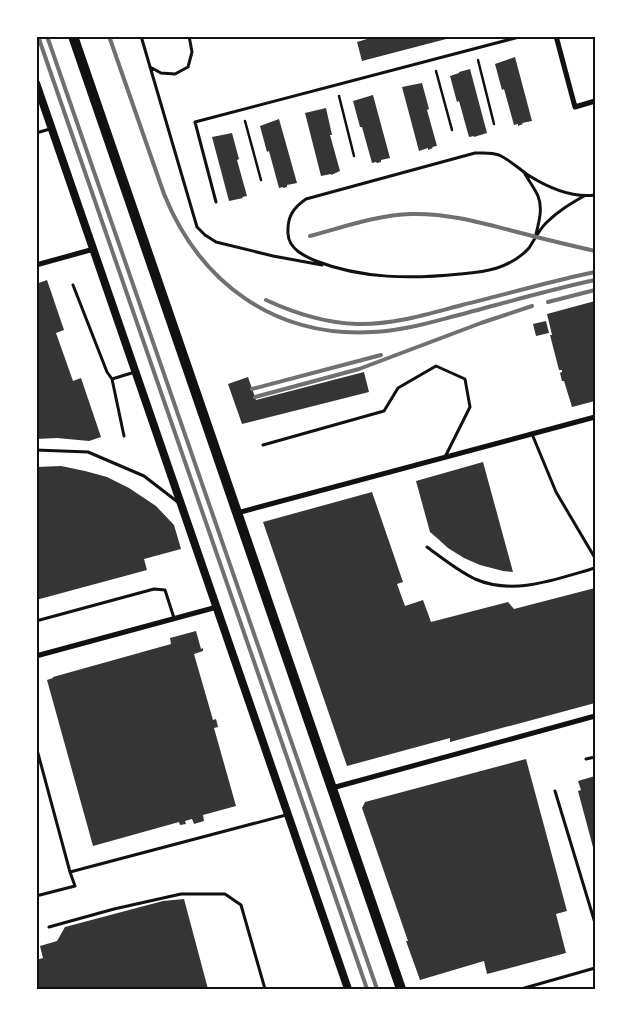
<svg xmlns="http://www.w3.org/2000/svg" width="631" height="1025" font-family="'Libre Baskerville',serif">
<style>
.building{fill:#353535}
.lines{fill:none;stroke-linecap:round;stroke-linejoin:round}
.path{stroke:#111;stroke-width:2.5}
.service{stroke:#111;stroke-width:3}
.minor{stroke:#111;stroke-width:5}
.tertiary{stroke:#111;stroke-width:8}
.primary{stroke:#111;stroke-width:10}
.rail{stroke:#707070;stroke-width:4}
.neatline{fill:none;stroke:#111;stroke-width:2}
</style>
<rect width="100%" height="100%" fill="#fff"/>
<path class="building" d="M377 36H450V38L362 61 357 42Z
M515 57 532 121 522 123 523 124 518 126V124L514 125 504 89 502 90 495 64Z
M470 69 487 133 474 137V136L469 137 459 101 457 102 450 76 459 73V72Z
M422 83 429 109 427 110 437 146 432 147 433 148 428 150V148L419 151 402 87Z
M373 95 390 158 381 160V162L377 163 376 162 372 163 362 127H360L353 101Z
M326 108 332 135H330L340 171 331 175V174L321 176 305 113Z
M279 119 297 183 287 185V187L283 188V187L279 188 269 151 267 152 260 126Z
M232 133 239 159 237 160 247 196 242 197 243 198 229 201 212 137Z
M47 280 64 330 56 333 73 381 81 378 101 437 89 441 57 438 36 439V284Z
M595 301V401L572 407 564 381H562L560 373 562 372V370H559L550 335H552L547 314Z
M546 321 549 333 536 336 533 324Z
M364 372 369 392 242 424 228 384 248 377 256 400Z
M483 462 513 572 503 571 480 565 464 558 448 548 437 538 430 532 416 481Z
M61 466 85 471 107 477 129 488 156 506 174 525 181 549 144 559 147 570 36 600V467Z
M372 492 403 582 397 584 405 606 423 600 431 622 508 602 514 609 595 588V703L450 742V738L347 766 263 522Z
M196 631 201 649 203 648V651L194 654 213 720 216 719 218 727 214 728 236 806 203 815 204 821 194 824 192 819 185 821 186 824 180 825 179 822 93 846 47 680 53 678V677L171 644 170 638Z
M526 759 567 911 556 914 566 953 487 974 484 961 420 980 406 941H408L362 808 365 802Z
M595 776V851H594L578 791 581 790 578 781Z
M184 899 208 989H39L36 980V960L43 958 40 946 57 941 65 927 163 901Z"/>
<g class="lines">
<path class="path" d="M478 60 494 124
M436 71 452 130
M339 96 354 156
M245 121 261 180"/>
<path class="service" d="M141 36 197 227 205 235 216 242 273 256 322 265
M150 67 161 73 175 74 188 67 192 52 189 36
M36 133 50 129
M525 174C529 181 535 189 538 196 543 208 539 222 536 234
M584 196C570 204 558 211 546 223 539 230 535 239 529 248 521 257 509 264 497 268 485 272 472 273 460 274 412 279 362 279 316 261 304 256 289 249 288 234 287 217 293 208 306 199L475 153C483 153 491 152 499 155 510 160 518 168 528 175 547 187 572 198 595 195
M216 202 195 122 523 36
M73 285 107 372 112 379 135 372
M112 379 124 436
M532 434 556 492 595 558
M263 445 384 411 398 388 436 366 465 379 470 407 445 457
M36 450 88 452 144 476 179 503
M427 547C442 558 458 571 475 579 514 596 556 579 595 568
M36 621 154 589 165 590 174 618
M36 746 70 872 286 815
M586 759 595 757
M555 791 595 923
M36 896 75 886 70 872
M49 927 114 909 181 894H225L241 905 265 989
M521 989 595 968"/>
<path class="minor" d="M556 36 575 107 595 101
M36 265 94 249
M237 513 595 417
M36 656 217 607
M332 788 595 716"/>
<path class="tertiary" d="M36 83 348 989"/>
<path class="primary" d="M73 36 401 989"/>
<path class="rail" d="M38 36 367 989
M47 36 377 989
M109 36 164 194C200 283 275 338 373 332 401 331 428 323 455 316 501 304 548 290 595 280
M310 236C344 227 377 215 411 214 448 213 482 223 517 232 543 239 569 245 595 251
M266 300C294 313 326 323 357 324 393 325 428 314 462 305 498 296 535 286 572 277L595 272
M548 302 595 290
M252 389 381 355
M255 397 359 369 481 323 532 306"/>
</g>
<rect width="631" height="1025" fill="none" stroke="#ffffff" stroke-width="75"/>
<rect x="38" y="38" width="556" height="950" class="neatline"/>
</svg>
